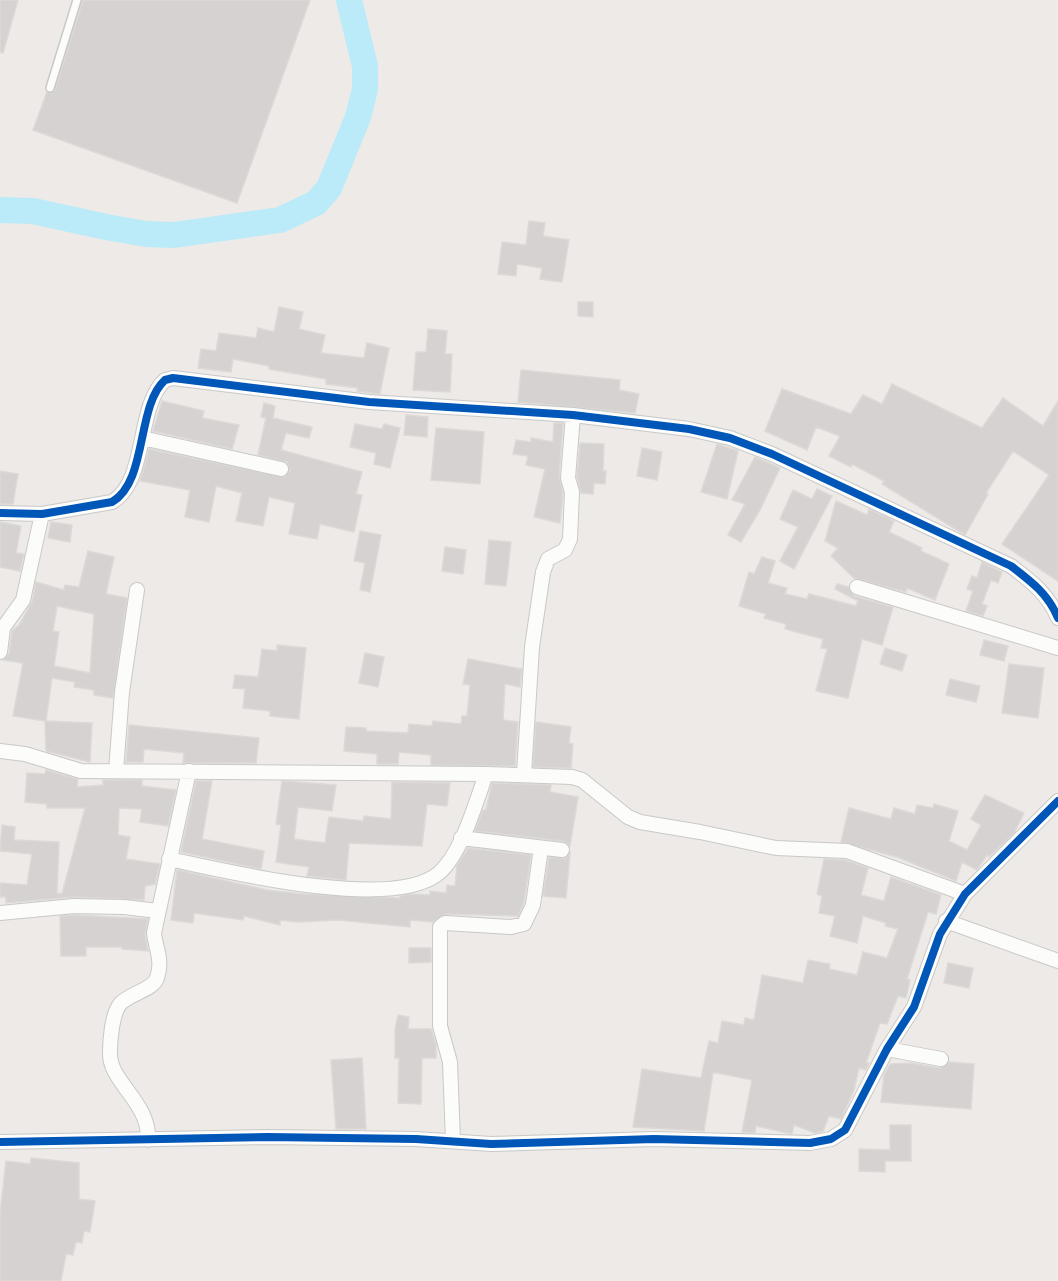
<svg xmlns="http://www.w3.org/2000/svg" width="1058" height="1281" font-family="'Fira Sans',sans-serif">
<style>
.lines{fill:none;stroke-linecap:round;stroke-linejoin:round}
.river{stroke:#bbebf8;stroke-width:26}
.building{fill:#d5d2d1;stroke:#dcd9d6;stroke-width:1.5;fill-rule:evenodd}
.service-casing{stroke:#c8c9c8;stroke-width:10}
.minor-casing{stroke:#c8c9c8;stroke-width:16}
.service{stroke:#fcfcfb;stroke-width:7}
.minor{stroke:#fcfcfb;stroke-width:14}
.cycleway-casing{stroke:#fff;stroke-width:11}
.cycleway{stroke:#0057b8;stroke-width:8}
</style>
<rect width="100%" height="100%" fill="#edeae7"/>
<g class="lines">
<path class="river" d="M0 210 33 211 106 227 146 234 174 235 280 220 316 203 329 188 358 117 365 89V66L349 0"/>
</g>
<path class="building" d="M0 0H18L3 53 0 52Z
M83 0H310L237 203 33 130 47 92 52 93 55 90Z
M529 221 545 223 543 236 569 240 562 282 540 279 542 268 517 264 516 276 498 274 502 242 526 245Z
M578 302H593V317L578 316Z
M279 307 303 312 299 329 325 335 321 353 364 358 367 343 389 348 380 394 357 391 358 388 326 384V379L269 369V366L233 359 231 372 198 368 201 349 216 351 219 333 256 338 258 328 274 332Z
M428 329 447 331 445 354H452L450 392 413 390 416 352H426Z
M521 370 620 380 619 390 639 394 635 413 518 402Z
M892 384 982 428 1003 398 1043 426 1058 401V581L1002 544 1049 475 1013 451 986 493 988 494 965 535 882 484 884 481 852 464 851 467 829 456 840 436 816 427 807 450 765 431 782 389 851 414 863 395 882 404Z
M162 401 204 411 202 418 239 425 232 449 153 431Z
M264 403 275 406 273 418 312 427 309 438 286 433 281 450 362 472 356 494 362 495 354 532 320 524 317 539 289 534 295 503 269 497 263 526 236 521 242 493 216 486 209 522 185 517 190 490 140 481 149 449 284 477 290 470 287 462 258 455 266 418 261 417Z
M406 415 428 417 427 437 404 435Z
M554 423H563L559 477 563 493 560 523 534 517 545 469 526 465 528 456 513 454 516 440 531 442V438L553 442Z
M355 424 382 429 384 424 400 428 390 468 374 464 376 453 350 447Z
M436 428 484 432 480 484 431 480Z
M580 443 604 444 603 471H606L605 484 594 483 593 494 581 493 577 477Z
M717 444 738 451 727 499 701 492Z
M642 448 662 452 657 480 637 476Z
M755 457 780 468 760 510 741 542 728 535 745 504 732 500Z
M0 471 18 474 13 504H0Z
M817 489 832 496 794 569 780 561 798 527 780 519 793 490 812 499Z
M836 501 867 515 869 509 894 521 889 532 922 548 921 551 949 564 935 600 907 588 906 592 854 578 831 556 838 548 825 541Z
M0 522 21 526 16 553 24 554 20 571 0 567Z
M51 522 72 525 70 542 48 538Z
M360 531 381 535 370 592 360 590 365 563 354 561Z
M489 540 511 542 506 586 485 584Z
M445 547 466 550 463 574 442 571Z
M88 551 114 557 106 594 127 598 113 698 94 695V690L74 687 75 682 52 678 46 721 92 723 90 762 46 751 45 721 13 716 23 663 3 660 9 654 12 631 19 625 32 602 36 582 64 590 65 585 79 587ZM57 606 94 614 90 673 54 666 59 632 53 631Z
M762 557 775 561 768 583 787 588 785 594 807 599 809 594 856 606 858 601 835 589 837 584 848 587 854 596 893 607 882 645 862 639 848 698 816 691 827 649 821 648 823 639 785 629 786 624 764 618 766 614 739 606 749 572 754 574Z
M982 562 1002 572 998 583 991 580 982 604 987 606 983 616 966 611 973 591 967 589 972 576 977 578Z
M984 640 1008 646 1004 661 980 655Z
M277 645 306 648 299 719 270 716V711L243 708 245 689 233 688 235 675 258 677 262 649 277 651Z
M885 648 907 655 902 671 880 664Z
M365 653 384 657 378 687 359 683Z
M468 659 522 669 520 687 505 684 503 720 518 722 515 766 431 765V755L399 752 398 764H377V754L344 751 346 727 366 728V731L408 733 409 724 432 726 433 721 461 724 462 716H467L470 685 463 684Z
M1009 664 1044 668 1038 718 1002 713Z
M950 679 980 686 976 702 946 695Z
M536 722 571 727 569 743 573 744 571 768 533 767Z
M129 725 259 738 256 763H183L184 753 144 749 143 762H126Z
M46 770 78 779 77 787 103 785V780H142V786L176 790 168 826 140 822 142 809 119 808 118 835 130 837 126 859 160 864 155 884 145 886 144 900 74 897 6 903V897H0V883L27 885 32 854 0 851 2 825 15 827 14 840 59 842 57 893 62 894 85 808H47V804L25 802 27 773 45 774Z
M196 781H212L202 839 264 851 261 869 181 852Z
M282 781 336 785 332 811 298 807 294 839 325 843 329 817 363 821 364 816 391 819 392 782 450 783 447 806 427 804 422 846 349 843 346 880 307 876 309 867 276 862 281 825 276 824Z
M492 783 551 785 550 792 578 797 570 846 563 841 475 831 483 810H486Z
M985 795 1024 813 1014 833 989 857 987 855 977 870 962 862 956 881 897 857 841 842 849 808 891 819 894 808 915 814 917 805 933 808 934 804 958 811 949 841 967 850 981 825 971 819Z
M468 848 531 855 524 902 518 916 446 914 433 922 410 920V927L338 920 298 922 280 920V925L244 916 243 920 194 913 193 923 171 920 177 870 267 890 303 894 400 898V896L409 894 430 895V891L446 893 447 885 455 886 457 866Z
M570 853 566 898 543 896 549 857 565 858Z
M824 859 845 860 868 868 861 895 884 901 891 877 941 895 936 914 928 912 907 979 910 980 906 998 898 996 887 1024 880 1023 866 1063H869L866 1070 859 1068 854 1090 841 1119 829 1116 823 1131 815 1133 794 1125 792 1134 756 1126 755 1133 742 1132 752 1080 718 1073H713L704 1131 633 1127 642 1069 701 1078 709 1041 718 1043 722 1021 744 1025 745 1018 754 1020 762 975 803 983 808 960 830 964 829 969 857 975 863 952 887 958 898 929 885 926 886 923 863 916 857 943 830 936 835 916 819 913 822 896 817 894Z
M74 915 148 919 145 934 148 951 122 949V947H86V956H61L60 916Z
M409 948H431V962L409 963Z
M948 963 973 968 969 988 944 983Z
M398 1015 409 1017 408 1029H431L436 1044V1058H422L421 1104 398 1103 399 1058H395V1029Z
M362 1058 366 1129H336L331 1060Z
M949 1062 974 1064 971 1109 881 1102 884 1075 890 1064 911 1063 940 1068Z
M890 1125H911V1161H885V1172L859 1171V1149L890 1150Z
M31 1158 79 1163V1199L95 1201 90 1232 84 1231 82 1243 76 1242 73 1255 66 1254 61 1281H0V1214L6 1161 30 1164Z"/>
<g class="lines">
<g class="service-casing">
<path id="service" d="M50 88 77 0"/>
</g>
<g class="minor-casing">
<path id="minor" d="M142 438 281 469
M0 513 42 514 112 502C148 481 136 406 165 380L173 378 369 402 573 415 689 429 730 438 772 454 1011 566C1032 582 1048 594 1058 618
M857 587 1058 648
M0 652 3 628 23 600 42 514
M0 751 25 754 81 771 486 774 572 777 582 780 628 817 640 822 700 832 776 848 847 851 965 894
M116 771 122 692 137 590
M524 774 532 647 543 572 548 559 565 550 570 539 572 492 568 478 573 415
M461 838 562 850
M169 859C225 871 393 912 439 873 462 853 476 802 486 774
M0 913 74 906 124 907 158 911
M946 921 1058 961
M887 1049 941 1059
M148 1140C150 1102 109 1082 110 1053 110 1040 112 1014 120 1004 130 993 153 990 157 978 163 960 156 950 154 933L189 771
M453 1141 450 1062 440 1026V927L445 923 511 927 524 924 533 905 541 848
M0 1142 267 1137 416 1139 491 1144 654 1139 810 1143 831 1139 845 1130 887 1049 914 1007 940 934 965 894 1058 801"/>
</g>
<use href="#service" class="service"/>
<use href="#minor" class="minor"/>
<g class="cycleway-casing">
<path id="cycleway" d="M0 513 42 514 112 502C148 481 136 406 165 380L173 378 369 402 573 415 689 429 730 438 772 454 1011 566C1032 582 1048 594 1058 618
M0 1142 267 1137 416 1139 491 1144 654 1139 810 1143 831 1139 845 1130 887 1049 914 1007 940 934 965 894 1058 801"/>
</g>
<use href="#cycleway" class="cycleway"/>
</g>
</svg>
